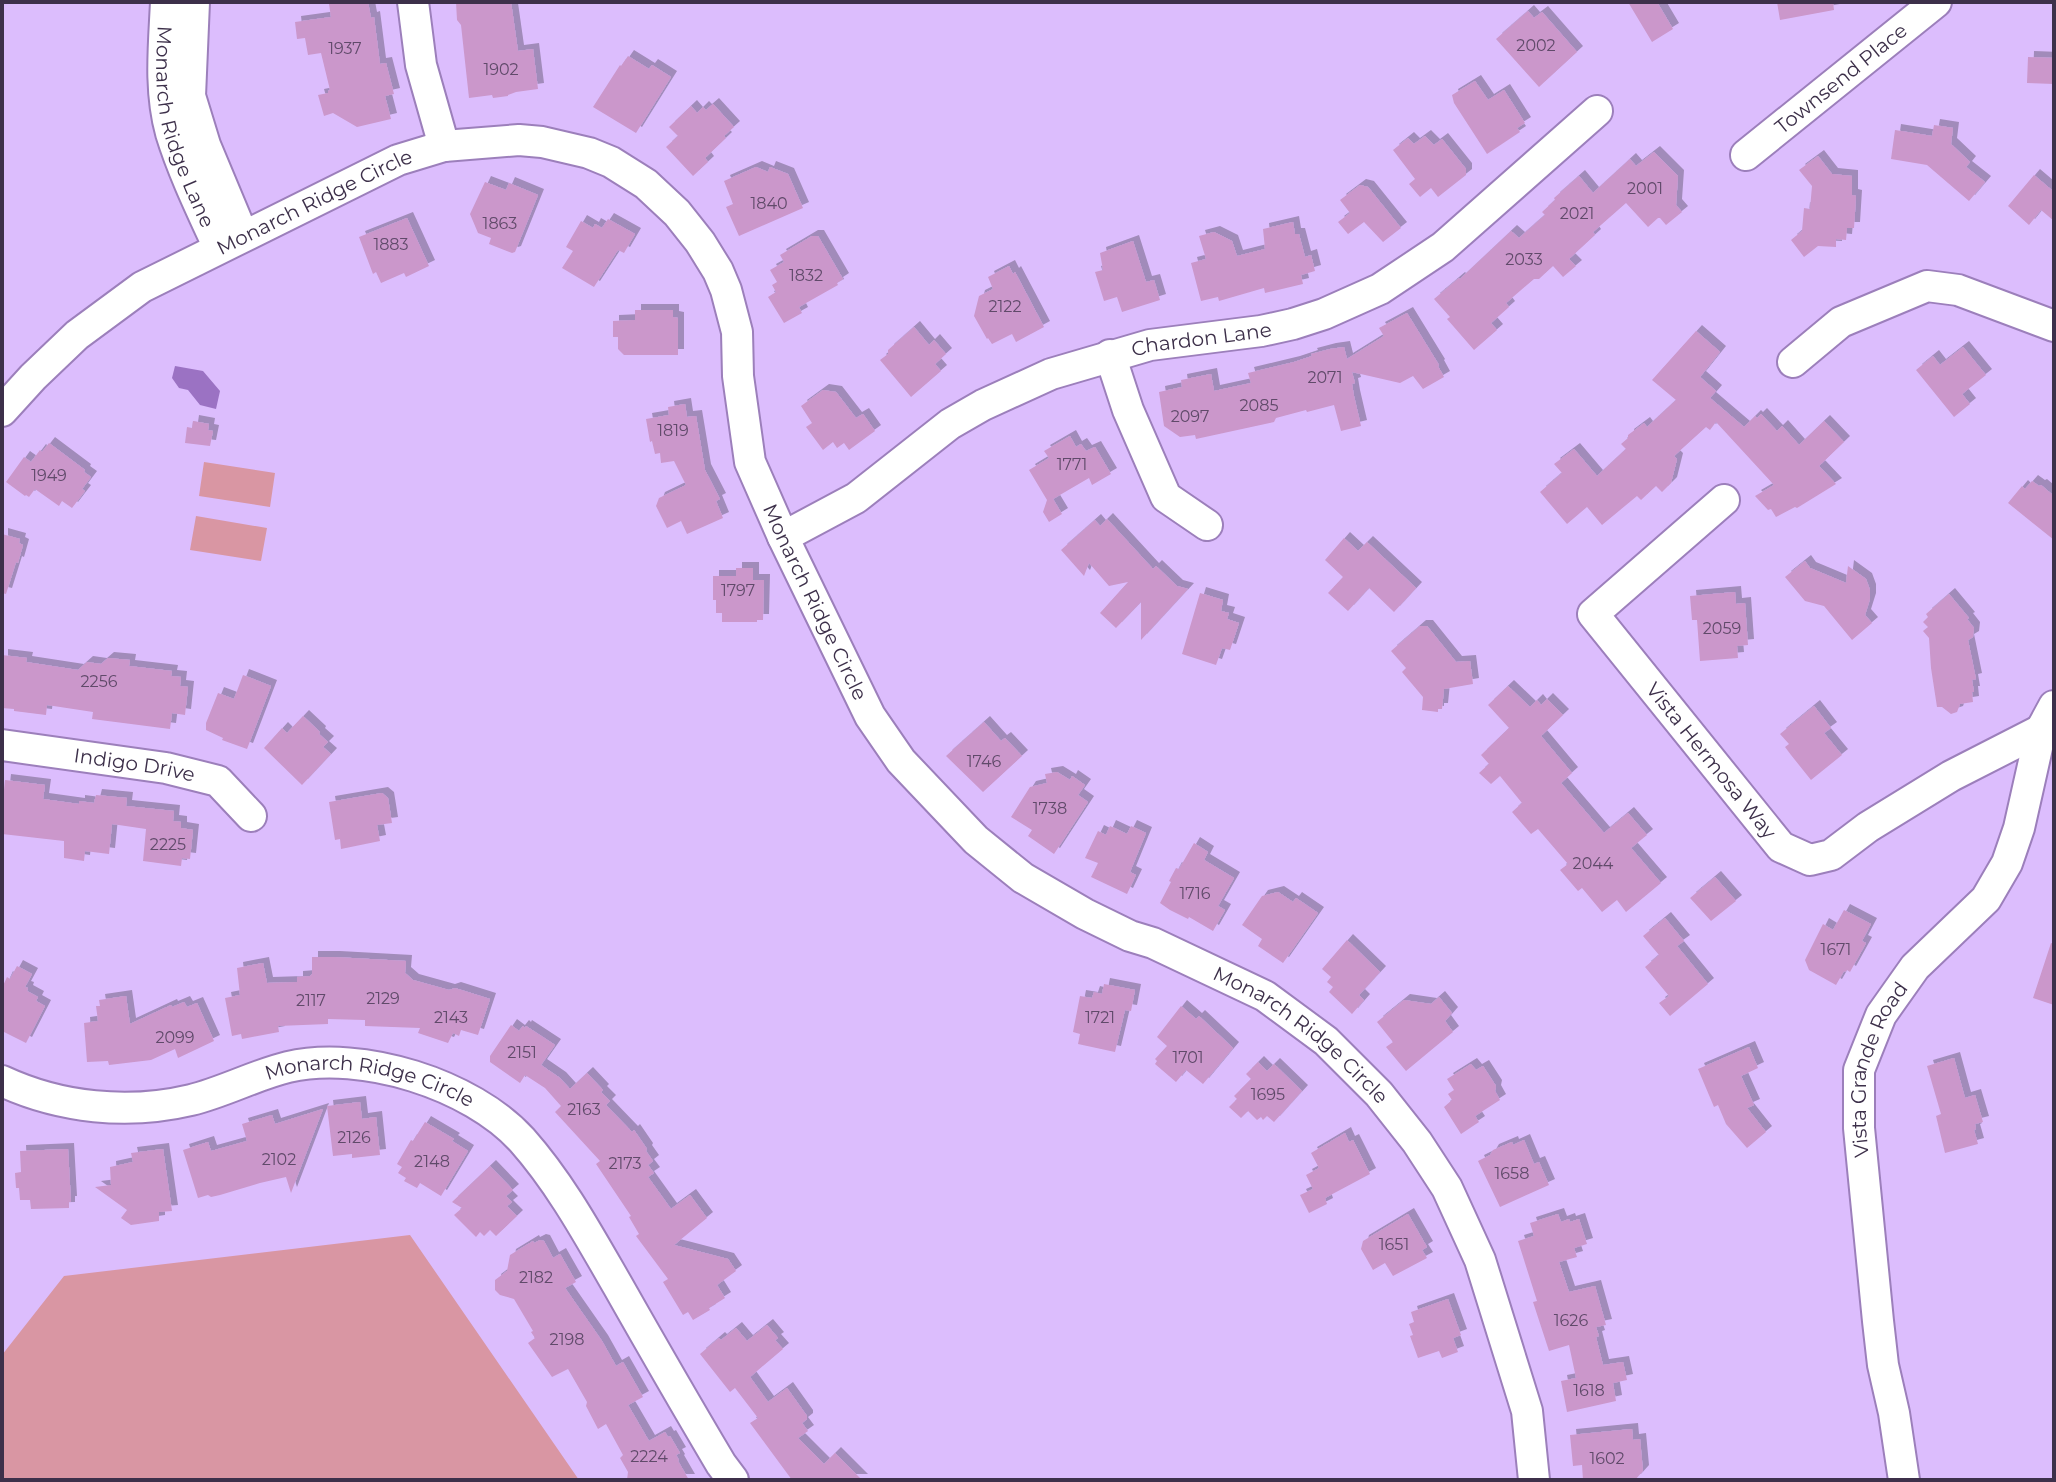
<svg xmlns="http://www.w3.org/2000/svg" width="2056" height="1482" font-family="Montserrat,sans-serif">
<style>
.green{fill:#d996a3}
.water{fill:#9b72c3}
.building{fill:#cb97cb;filter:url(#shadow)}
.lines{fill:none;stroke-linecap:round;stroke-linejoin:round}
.minor-casing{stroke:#9c7fbb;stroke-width:34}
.minor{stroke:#fff;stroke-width:30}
.labels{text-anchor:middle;stroke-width:6;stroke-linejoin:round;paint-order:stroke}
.number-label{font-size:16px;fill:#604a6a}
.street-label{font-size:20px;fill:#3d304a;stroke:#dcbdfd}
</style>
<defs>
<filter id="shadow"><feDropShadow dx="6" dy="-6" stdDeviation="0" flood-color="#0004"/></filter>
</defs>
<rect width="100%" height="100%" fill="#dcbdfd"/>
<path class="green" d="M204 462 275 473 270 507 199 496Z
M196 516 267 528 261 561 190 550Z
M410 1235 579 1480H2V1355L64 1276Z"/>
<path class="water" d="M175 366 203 371 220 391 216 409 200 405 188 390 179 388 172 378Z"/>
<path class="building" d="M347 2H368L371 18 374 17 380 64 386 63 394 94 385 96 391 119 357 127 333 113 324 116 318 95 328 93V91L330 90 321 53 308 55 305 38 297 39 295 22 331 17 329 4Z
M456 2H511L518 51 533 49 538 89 516 92 508 95V96L493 98 492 95 469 98 461 25 457 20Z
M1628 2H1657L1673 29 1652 42Z
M1777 2H1833L1834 10 1780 20Z
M1528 11 1534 18 1542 12 1577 52 1539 87 1496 39Z
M628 56 649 69 652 65 671 77 636 133 593 107 620 65 621 66Z
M2028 57 2054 58V84L2027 83Z
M1475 81 1488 100 1504 90 1525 123 1517 128 1520 132 1487 154 1454 103 1452 95Z
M713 104 734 127 724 136 726 138 705 158 708 162 693 176 666 147 678 136 669 127 691 106 697 113 703 107 706 110Z
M1934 125 1953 128 1951 144 1970 162 1966 167 1985 182 1969 201 1927 165 1891 159 1895 130 1932 136Z
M1425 136 1434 145 1442 139 1466 169V175L1438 197 1431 188 1420 197 1409 184 1415 179 1393 150 1408 138 1414 144Z
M1654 152 1678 176 1676 205 1682 212 1666 225 1660 218H1658L1648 227 1626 203 1593 232 1595 235 1569 259 1576 266 1563 277 1553 266 1539 279H1534L1506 303 1509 307 1491 323 1497 330 1474 350 1447 319 1450 317 1434 299 1459 278 1460 279 1511 231 1519 238 1545 215 1542 212 1555 200 1554 198 1579 176 1593 193 1630 159 1636 166Z
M1818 156 1832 174 1852 176V195L1856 196 1854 228H1847L1846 240 1836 239V247L1818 246 1804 257 1791 240 1802 231 1804 208 1810 209 1812 186 1799 170Z
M756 167 768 172 770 167 788 174 803 208 739 236 726 207 733 204 724 181Z
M2034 175 2054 192V221L2041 210 2029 225 2008 206Z
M485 182 506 190 509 183 538 195 515 252 512 253 489 244 491 238 478 233 470 214Z
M1360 185 1368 187 1401 228 1383 242 1364 222 1348 234 1338 222 1350 213 1340 200Z
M407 218 429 266 406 277 404 273 381 283 376 272 373 274 359 237Z
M608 219 635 234 624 253 618 250 594 287 562 268 573 251 566 247 581 221 593 228 595 224 602 228Z
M1293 222 1295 234H1299L1305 257 1311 255 1315 271 1301 275 1303 284 1265 293 1264 288 1219 301 1218 297 1201 301 1191 263 1206 259 1199 236 1214 232 1232 241 1237 256 1265 249 1263 229Z
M812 236H818L843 279 837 283 838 285 799 307 802 313 784 323 768 297 776 292 772 285 777 282 770 270 784 262 780 255Z
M1133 241 1146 282 1154 280 1160 300 1122 312 1117 297 1104 301 1095 272 1103 270 1100 253Z
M1009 266 1013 274 1015 272 1044 327 1016 342 1012 334 992 344 988 338 987 339 974 316 979 296 993 289 988 277Z
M635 310H673V317L678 318V355H624L618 349V337H613V321L635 320Z
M1407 313 1439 365 1438 366 1444 377 1423 389 1413 376 1400 383 1352 372 1355 383 1352 384 1354 396 1361 426 1341 431 1334 405 1307 412 1306 410 1276 418 1274 422 1196 439 1195 435 1180 437 1164 426 1159 392 1182 387 1181 380 1211 374 1214 391 1251 383 1248 373 1294 362 1312 356 1311 354 1330 349 1344 347 1347 359 1384 336 1379 328Z
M914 327 929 345 934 340 946 354 935 364 941 371 911 397 880 360 888 354V350Z
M1696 331 1720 352 1700 377 1716 391 1710 398 1744 427 1755 416 1757 418 1761 414 1777 431 1782 426 1799 445 1824 421 1844 442 1819 466 1836 484 1797 508 1795 507 1776 517 1771 509 1768 510 1755 496 1774 485 1716 422 1710 430 1706 427 1674 456 1677 459 1671 483 1662 492 1656 486 1641 500 1637 496 1602 525 1587 507 1567 524 1540 492 1562 473 1554 464 1574 449 1597 476 1626 449 1621 444 1628 438V435L1644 423 1647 427 1676 400 1652 380Z
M1963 347 1986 375 1962 394 1970 404 1954 417 1916 370 1933 356 1940 365Z
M823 390 836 392 856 418 863 414 875 431 849 450 844 443 837 448 833 442 823 450 806 427 812 423 801 406Z
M685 404 687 417 696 416 705 470 720 499 716 501 723 518 687 534 681 521 667 528 656 506 659 498 686 485 674 461 661 463 660 453 655 454 652 441 650 442 646 419 669 415 668 407Z
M193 421 209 424 208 430 213 431 210 446 185 443 187 427 192 428Z
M1070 436 1076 447 1081 444 1086 451 1095 447 1111 474 1092 485 1089 478 1053 499 1062 514 1049 522 1043 512 1047 500 1029 470 1049 458 1044 451Z
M49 443 85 470 84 472 91 477 82 489 85 491 72 508 62 501 59 506 35 489 29 497 26 495 25 496 6 482 24 457 31 462 40 450 42 452Z
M2032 481 2039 486 2041 485 2054 496V540L2008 503 2022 486 2025 489Z
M1107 519 1153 569 1156 566 1177 586 1188 589 1141 640V602L1116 628 1100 613 1128 582 1109 586 1089 563 1084 576 1061 550 1095 520 1100 526Z
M2 534 20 539 19 543 23 545 18 563 16 562 6 594 2 593Z
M1344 538 1358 551 1367 542 1416 588 1394 612 1369 588 1348 611 1328 593 1343 577 1325 560Z
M1805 561 1810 568 1846 583 1848 566 1866 579 1870 590V599L1865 615 1872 623 1852 640 1824 606 1805 601 1785 577Z
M736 568H753V580H764L763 620H757V622H722V613H716V600H713V576H736Z
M1735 592 1736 604 1745 603 1748 645 1737 646 1738 658 1700 661 1697 620H1692L1690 596Z
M1200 593 1223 600 1221 611 1229 613 1227 619 1239 623 1230 650 1222 648 1216 665 1182 654Z
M1949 594 1969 618 1967 619 1974 628 1973 637 1968 640 1976 679 1972 680 1974 692H1972L1973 702 1960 704 1957 712 1951 714 1942 707H1937L1931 668 1929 638 1923 631 1928 627 1923 622 1928 617 1926 614Z
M1420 626H1427L1456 662 1470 661 1473 684 1444 689 1442 709H1438V712L1422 710 1423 697 1402 672 1406 668 1391 651Z
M2 655 27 658 26 662 78 670 87 662 101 664 108 658 130 660 129 666 172 671 171 676 181 677 180 686 188 687 185 715 172 713 170 729 92 719 93 712 47 705 46 715 14 711V709L2 708Z
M243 675 271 686 247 749 222 740 223 738 206 730V723L218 693 234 699Z
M1508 686 1530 707 1537 700 1541 705 1547 699 1563 715 1541 736 1572 773 1561 783 1604 833 1628 813 1647 835 1631 848 1661 883 1626 912 1617 900 1602 912 1582 888 1578 891 1560 870 1568 864 1538 829 1531 834 1512 812 1522 803 1500 776 1491 784 1479 773 1489 764 1481 755 1509 728 1488 705Z
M1814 706 1831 728 1824 733 1842 755 1811 780 1791 755 1785 747 1789 744 1780 734Z
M303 716 320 732 319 734 328 742 323 747 331 754 302 785 264 748 282 728 287 733Z
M984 722 1001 741 1005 738 1022 756 983 792 946 756Z
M1057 772 1070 780 1072 776 1085 785 1078 795 1088 802 1054 854 1028 836 1032 830 1011 817 1030 787 1047 783 1045 774Z
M5 780 45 785 43 799 79 804V801L94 803 96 795 127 798 126 806 174 811 173 821 181 822V828L193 830 190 859 182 858 181 866 143 861 146 829 112 824 109 854 85 851 84 861 64 858V841L2 834V809Z
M382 793 388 798 392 823 377 825 380 841 341 849 340 839 335 840 329 802Z
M1110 826 1127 834 1131 826 1146 833 1130 872 1136 875 1127 894 1091 877 1098 863 1085 858 1098 831 1106 835Z
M1194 843 1208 852 1204 860 1234 878 1218 906 1225 910 1213 931 1189 917 1188 919 1170 910 1160 903 1171 882 1169 881 1176 868 1179 869Z
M1715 877 1736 901 1711 921 1690 898Z
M1278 892 1293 902 1296 898 1318 913 1283 963 1258 946 1262 939 1242 925 1262 896Z
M1844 910 1871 924 1862 941 1866 943 1850 972 1847 970 1845 972 1844 971 1836 985 1809 970 1805 960 1823 924 1833 930Z
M1665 918 1684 941 1677 946 1708 984 1670 1016 1659 1003 1669 996 1645 967 1659 955 1643 936Z
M1347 940 1380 972 1359 995 1364 1000 1352 1014 1329 992 1333 987 1327 982 1331 977 1322 969Z
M2051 943 2054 944V1005L2033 998Z
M312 957H334L406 961 405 973 413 980 449 990 455 988 490 999 478 1035 461 1030 459 1036 453 1033 448 1043 418 1033 420 1028 365 1026V1020L328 1019V1024L278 1026 279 1032 242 1039 241 1034 232 1036 225 998 240 995 237 968 263 963 267 983 297 982V977L310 976 312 974Z
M17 966 32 974 25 987 28 988 27 991 38 997 36 1001 45 1006 26 1043 2 1031V988L7 977 10 979Z
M1104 984 1135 990 1131 1011 1125 1010 1115 1052 1078 1044 1080 1034 1073 1032 1080 996 1092 998 1094 992 1102 994Z
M126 996 130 1024 171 1005 172 1007 184 1002 187 1007 197 1003 214 1041 178 1058 175 1049 151 1060 109 1065 108 1061 87 1062 84 1023 98 1021 96 1006H100L99 1000Z
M1439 997 1452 1013 1445 1021 1453 1032 1406 1071 1386 1047 1393 1042 1377 1022 1404 1000 1431 1004Z
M1181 1006 1196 1019 1199 1016 1233 1048 1203 1084 1186 1070 1176 1082 1155 1064 1157 1061 1155 1059 1167 1046 1157 1037Z
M511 1025 519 1031 523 1026 525 1028 526 1026 555 1045 541 1065 560 1078 570 1089 587 1073 603 1090 601 1092 610 1101 606 1105 632 1132 634 1130 647 1149 646 1151 653 1161 648 1165 654 1173 648 1177 671 1209 690 1195 707 1218 674 1245 728 1259 736 1271 717 1285 725 1298 709 1308 710 1310 693 1320 688 1312 683 1315 663 1282 668 1279 636 1236 639 1234 629 1217 631 1216 596 1164 600 1161 555 1112 561 1106 545 1088 525 1075 520 1083 490 1062V1056Z
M1749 1047 1758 1068 1741 1076 1754 1105 1747 1108 1766 1132 1747 1148 1726 1124 1718 1105 1714 1107 1698 1069Z
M1954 1058 1965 1098 1975 1095 1983 1122 1975 1124 1976 1129 1974 1130 1978 1144 1945 1153 1936 1116 1941 1114 1927 1066Z
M1258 1062 1267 1071 1274 1064 1302 1091 1274 1122 1267 1116 1263 1120 1261 1117 1257 1120 1248 1111 1241 1118 1229 1107 1237 1099 1234 1096 1251 1079 1246 1074Z
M1471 1064 1476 1070 1483 1066 1496 1086 1495 1091 1500 1100 1475 1116 1479 1122 1461 1134 1444 1107 1452 1100 1448 1094 1454 1090 1447 1079Z
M360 1102 362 1119 376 1117 380 1155 352 1158V1154L333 1156 327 1106Z
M323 1109 291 1193 286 1177 260 1183 220 1195 211 1197 208 1195 198 1198 183 1150 208 1142 211 1151 247 1141 242 1124 272 1115 275 1124Z
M425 1122 454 1139 452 1141 468 1151 441 1196 420 1183 417 1188 404 1181 406 1178 398 1173 402 1167 397 1164 411 1140 413 1141Z
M1345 1133 1349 1142 1353 1140 1370 1174 1325 1198 1327 1204 1309 1213 1300 1195 1313 1189 1306 1175 1319 1168 1311 1153Z
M1524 1140 1534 1164 1539 1162 1549 1185 1500 1207 1478 1161 1490 1155 1493 1150 1512 1142 1513 1145Z
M68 1149 71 1202H69V1208L31 1209 30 1200H20L19 1188H16L15 1173 21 1172 20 1151Z
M163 1149 172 1211 159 1212V1221L131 1225 121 1218 127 1210 95 1187 111 1185 110 1167 133 1162 131 1153Z
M490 1166 513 1190 506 1196 512 1202 507 1206 517 1216 496 1236 490 1230 484 1236 480 1232 476 1237 454 1215 462 1208 452 1202Z
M1408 1214 1427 1247 1422 1250 1427 1258 1393 1276 1385 1263 1373 1270 1361 1249 1363 1241Z
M1558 1214 1561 1222 1569 1219 1570 1222 1579 1219 1587 1244 1574 1248 1577 1257 1559 1262 1569 1292 1595 1286 1606 1325 1596 1327 1599 1336 1596 1337 1603 1365 1623 1362 1627 1380 1613 1383 1616 1401 1567 1412 1561 1381 1576 1378 1569 1345 1549 1351 1533 1302 1537 1301 1518 1241 1534 1236 1530 1223Z
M540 1240 544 1241 553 1258 560 1254 576 1282 565 1288 602 1341 616 1366 623 1362 643 1397 628 1405 649 1441 665 1432 668 1437 670 1436 680 1453 676 1455 679 1460 678 1461 689 1480H627L628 1472 620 1458 623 1455 606 1424 598 1429 586 1406 587 1402 568 1369 552 1377 528 1343 535 1338 531 1332 533 1331 514 1299 500 1295 495 1290V1280L507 1271 510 1255 533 1241 534 1243Z
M1448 1299 1461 1335 1453 1338 1458 1352 1442 1358 1439 1351 1418 1358 1410 1336 1413 1335 1409 1324 1414 1322 1411 1312Z
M767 1325 778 1338 775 1340 783 1349 750 1377 768 1402 787 1388 807 1416V1419L802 1423 808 1431 798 1438 824 1464 835 1453 862 1480H792L750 1423 758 1418 735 1388 730 1392 700 1354 719 1338 721 1340 736 1328 747 1341Z
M1632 1429 1633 1440 1640 1439 1643 1471 1635 1480H1583L1582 1465 1573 1466 1570 1435Z"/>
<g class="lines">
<g class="minor-casing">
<g id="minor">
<path id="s1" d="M166 2C164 45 159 90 171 133 183 172 202 211 219 248"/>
<path d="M194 2 190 96 205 145 243 236"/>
<path d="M413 2 421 65 444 146"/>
<path id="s2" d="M1746 155 1936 2"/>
<path d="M1110 355 1128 410 1166 497 1207 525"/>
<path d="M1793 362 1841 322 1927 286 1958 290 2054 326"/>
<path id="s3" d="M2 411 33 377 77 335 142 287 398 160 444 146 519 140 542 142 589 153 611 162 646 184 677 213 700 242 718 271 726 290 737 332 738 376 750 462 783 537 870 716 901 761 976 840 1023 878 1085 914 1130 936 1153 943 1265 996 1326 1041 1379 1094 1417 1142 1447 1188 1480 1260 1527 1411 1534 1480"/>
<path id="s4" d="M1724 500 1593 614 1781 847 1810 860 1831 855 1868 827 1951 776 2041 730"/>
<path id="s5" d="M783 537 856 498 950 424 983 405 1051 374 1150 345 1261 331 1293 324 1324 314 1380 289 1443 247 1597 111"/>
<path id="s6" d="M2 745 166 768 218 781 251 816"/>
<path id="s7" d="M2 1081C60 1108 128 1115 191 1100 224 1092 255 1075 288 1067 362 1050 471 1084 522 1140 561 1184 589 1236 618 1286 652 1346 686 1405 721 1464L733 1480"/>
<path id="s8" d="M1904 1480 1894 1413 1883 1365 1878 1321 1859 1128V1070L1881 1015 1915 967 1986 899 2007 863 2019 828 2041 730 2054 706"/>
</g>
</g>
<use href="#minor" class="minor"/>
</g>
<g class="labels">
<g class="number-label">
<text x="1536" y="51">2002</text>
<text x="345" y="54">1937</text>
<text x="501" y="75">1902</text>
<text x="1645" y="194">2001</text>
<text x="769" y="209">1840</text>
<text x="1577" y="219">2021</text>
<text x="500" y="229">1863</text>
<text x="391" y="250">1883</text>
<text x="1524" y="265">2033</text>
<text x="806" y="281">1832</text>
<text x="1005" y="312">2122</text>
<text x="1325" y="383">2071</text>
<text x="1259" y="411">2085</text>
<text x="1190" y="422">2097</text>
<text x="673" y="436">1819</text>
<text x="1072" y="470">1771</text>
<text x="49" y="481">1949</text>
<text x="738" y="596">1797</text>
<text x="1722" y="634">2059</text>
<text x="99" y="687">2256</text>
<text x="984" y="767">1746</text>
<text x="1050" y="814">1738</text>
<text x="168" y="850">2225</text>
<text x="1593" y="869">2044</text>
<text x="1195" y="899">1716</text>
<text x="1836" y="955">1671</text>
<text x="383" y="1004">2129</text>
<text x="311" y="1006">2117</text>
<text x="451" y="1023">2143</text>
<text x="1100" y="1023">1721</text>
<text x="175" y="1043">2099</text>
<text x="522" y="1058">2151</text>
<text x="1188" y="1063">1701</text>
<text x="1268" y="1100">1695</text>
<text x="584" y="1115">2163</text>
<text x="354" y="1143">2126</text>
<text x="279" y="1165">2102</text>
<text x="432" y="1167">2148</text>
<text x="625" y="1169">2173</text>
<text x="1512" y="1179">1658</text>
<text x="1394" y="1250">1651</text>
<text x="536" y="1283">2182</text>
<text x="1571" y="1326">1626</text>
<text x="567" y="1345">2198</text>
<text x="1589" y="1396">1618</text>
<text x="649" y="1462">2224</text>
<text x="1607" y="1464">1602</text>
</g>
<g class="street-label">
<text dy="7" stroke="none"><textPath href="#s2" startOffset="122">Townsend Place</textPath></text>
<text dy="7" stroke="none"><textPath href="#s1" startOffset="128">Monarch Ridge Lane</textPath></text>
<text dy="7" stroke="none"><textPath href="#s3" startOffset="380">Monarch Ridge Circle</textPath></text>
<text dy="7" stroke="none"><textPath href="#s5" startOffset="470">Chardon Lane</textPath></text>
<text dy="7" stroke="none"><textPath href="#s3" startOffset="1196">Monarch Ridge Circle</textPath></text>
<text dy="7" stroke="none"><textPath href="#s4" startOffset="362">Vista Hermosa Way</textPath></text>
<text dy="7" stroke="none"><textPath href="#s6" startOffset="134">Indigo Drive</textPath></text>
<text dy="7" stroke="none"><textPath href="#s3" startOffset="1868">Monarch Ridge Circle</textPath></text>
<text dy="7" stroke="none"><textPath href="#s8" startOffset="418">Vista Grande Road</textPath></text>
<text dy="7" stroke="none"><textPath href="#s7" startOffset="380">Monarch Ridge Circle</textPath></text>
</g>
</g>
<rect width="2056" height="1482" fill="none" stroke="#3d304a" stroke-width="8"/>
</svg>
